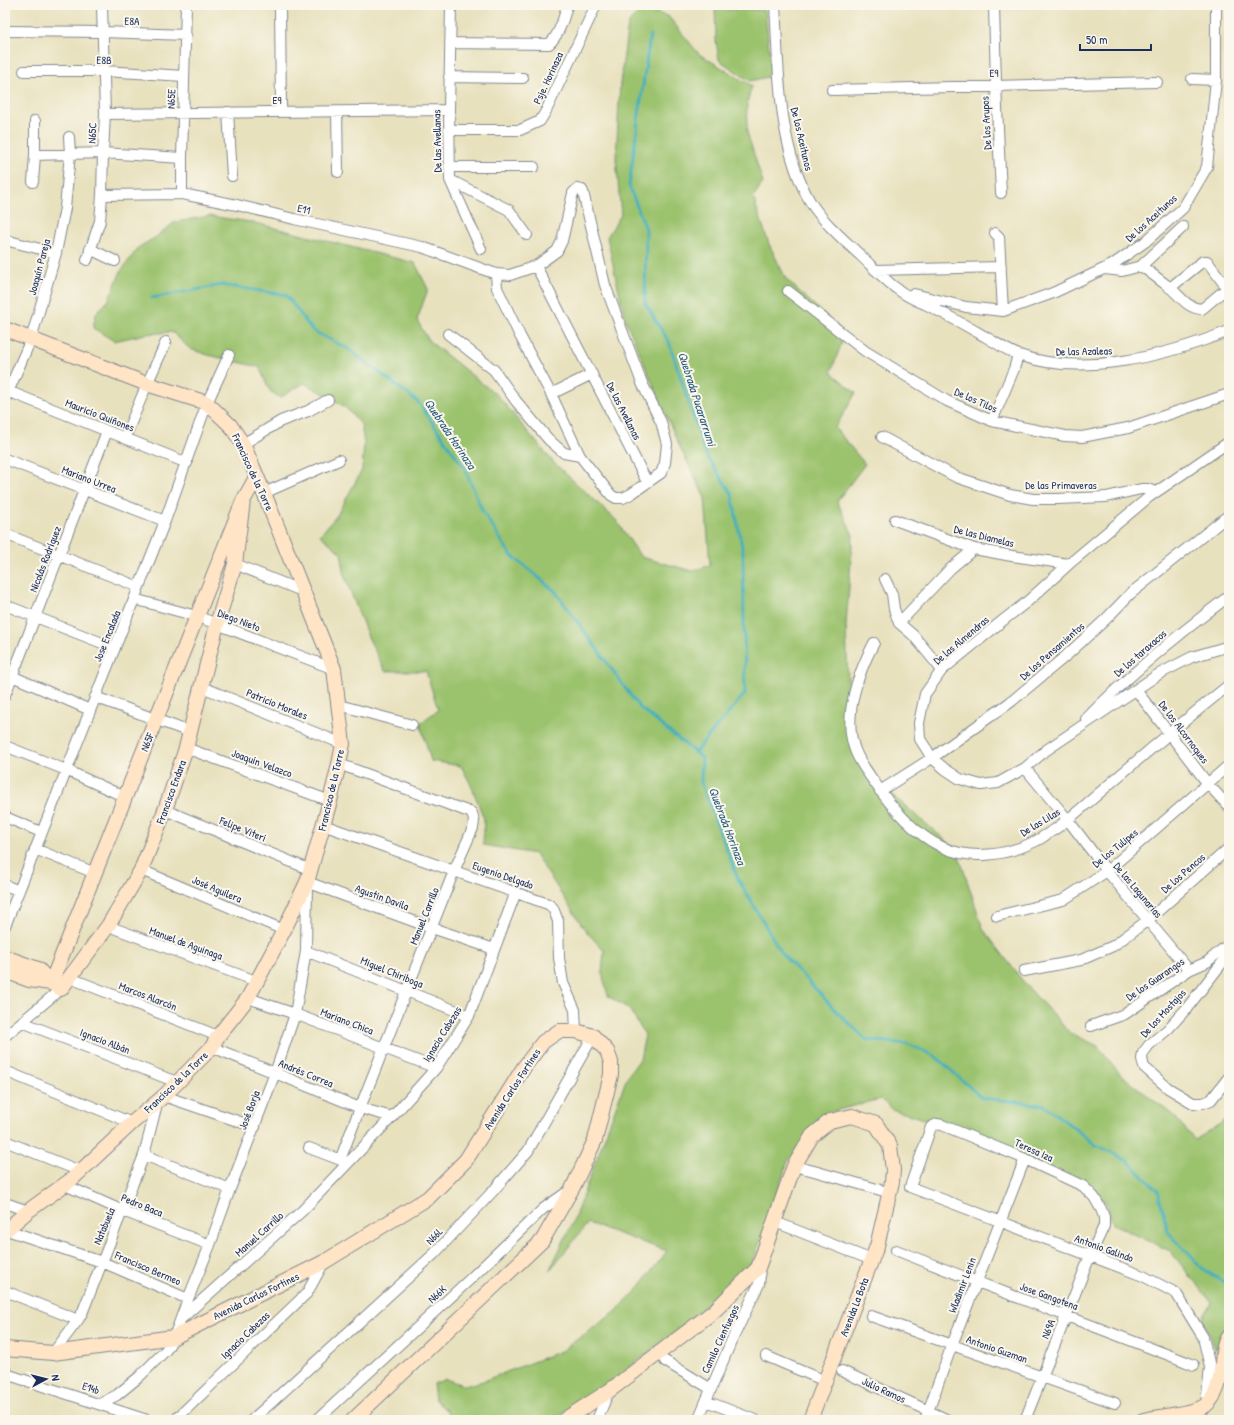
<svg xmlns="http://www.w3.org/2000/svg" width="1234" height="1425" font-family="'Patrick Hand',sans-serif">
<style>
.green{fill:#9bc26d;stroke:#5b7866}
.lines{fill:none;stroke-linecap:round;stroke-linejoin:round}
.stream{stroke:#41b0bb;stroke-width:3}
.street-casing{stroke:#82888e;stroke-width:12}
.secondary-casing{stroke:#82888e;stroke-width:16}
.street{stroke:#fff;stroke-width:10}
.secondary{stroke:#ffe4c6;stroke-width:14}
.labels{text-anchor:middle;stroke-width:4;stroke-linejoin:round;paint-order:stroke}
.street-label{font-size:11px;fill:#1b2f5e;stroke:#fbf7ec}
.water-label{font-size:12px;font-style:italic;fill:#285c7f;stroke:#fbf7ec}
</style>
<rect width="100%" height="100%" fill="#fbf7ec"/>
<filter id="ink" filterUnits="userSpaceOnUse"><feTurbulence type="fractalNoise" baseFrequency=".025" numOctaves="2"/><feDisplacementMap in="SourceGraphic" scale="8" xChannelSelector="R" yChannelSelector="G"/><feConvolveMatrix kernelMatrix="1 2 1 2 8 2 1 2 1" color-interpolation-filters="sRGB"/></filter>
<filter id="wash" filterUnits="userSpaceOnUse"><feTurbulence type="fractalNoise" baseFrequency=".012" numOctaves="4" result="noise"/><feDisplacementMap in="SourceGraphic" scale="16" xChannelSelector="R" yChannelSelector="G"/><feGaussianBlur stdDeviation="0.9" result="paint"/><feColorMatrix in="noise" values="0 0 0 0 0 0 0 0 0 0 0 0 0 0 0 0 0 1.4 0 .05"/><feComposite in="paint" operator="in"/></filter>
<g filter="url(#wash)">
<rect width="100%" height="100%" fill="#e8e1be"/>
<path class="green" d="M640 9 668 16 699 54 752 86 747 103V132L763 183 753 197 769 244 786 279 845 334 831 372 856 393 835 428 865 464 837 501 853 535 846 625 850 735 885 789 957 850 983 929 1026 985 1070 1033 1098 1046 1120 1074 1174 1116 1195 1140 1229 1118V1327L1223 1332 1216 1350 1202 1319 1212 1303 1170 1251 1113 1224 1105 1201 1080 1184 937 1121 920 1118 891 1109 881 1099 830 1112 788 1161 752 1265 671 1335 598 1392 550 1420H449L447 1411 435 1400 433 1384 446 1379 465 1386 483 1381 561 1351 614 1313 634 1294 667 1251 588 1223 549 1271 573 1222 627 1077 640 1059 645 1035 629 1009 608 996 602 973 604 951 586 931 535 854 483 845 484 819 471 785 461 766 431 761 420 723 438 710 426 671H385L368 637 345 577 341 553 320 535 337 515 362 470 364 444 361 424 346 408 332 398 304 383 280 398 270 391 259 367 208 355 190 349 172 332 146 334 114 341 93 328 96 313 108 301 121 271 139 247 156 237 175 222 209 216 251 222 415 263 428 289 417 320 429 341 498 396 553 462 616 520 641 557 692 571 710 565 705 498 678 443 625 319 607 237 621 215 616 158 620 84 628 24Z
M715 9 765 10 772 76 750 81 719 60 716 41Z"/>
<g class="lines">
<path class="stream" d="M650 35 629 186 646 229 645 303 669 342 706 455 732 494 743 552 745 694 695 752
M152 298 222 285 286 295 313 331 347 348 418 402 465 469 483 512 510 554 555 591 639 707 702 758 701 782 738 879 782 954 843 1018 867 1040 908 1044 935 1056 982 1098 1044 1105 1096 1145 1128 1161 1158 1191 1168 1232 1204 1270 1229 1285"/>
</g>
</g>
<g filter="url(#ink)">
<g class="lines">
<g class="street-casing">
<path id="street" d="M280 5 281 112
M451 5 449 110 450 180 481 249
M775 5C779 69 777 146 811 203 824 223 843 239 861 256 882 276 897 294 925 304 945 314 965 325 984 336 995 342 1007 351 1019 355 1083 378 1168 355 1229 331
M994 5 996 85 1001 193
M5 31 103 32 186 35
M450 43 549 44C559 36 564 18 567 5
M24 71H104L184 76
M449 77 523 78
M1192 79 1216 80
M832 90 1157 82
M228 112 232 176
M337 112 338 172
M105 114 449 110
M449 130H520L540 121 546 111 596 5
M35 155 103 153 182 158
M449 167H534
M450 180 509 210 527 235
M33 182 35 155V121
M182 194V158L186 5
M102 195 182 194 237 205 294 219 422 247 496 274 510 275 536 266 557 251 562 241 573 193 577 189 582 190 583 192 605 285 642 383 661 422 667 444 665 463 661 473 631 494 623 498H616L611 495 580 456 551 394 520 336 497 288 496 274
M995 233 999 237 1003 311
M5 240 56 253
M90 249 115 261
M87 260 100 221 102 195 103 153 105 114 102 5
M536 266 647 482
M1141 266 1183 227
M1105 269 1122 271 1141 266C1151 273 1160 280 1169 287 1180 295 1187 309 1202 309L1227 288 1207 261H1203L1170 288
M875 270 1001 267
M788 291 865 351 947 401 992 421 1065 436 1082 437 1128 428 1229 394
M914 294 966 307 1003 311 1053 293 1112 265 1145 242 1183 208 1207 167 1216 80V5
M448 334 494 370 516 401 549 440 564 453 580 456
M5 390 187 463
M551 394 592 374
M5 399 31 339 56 253 65 208 70 154 69 137
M992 421 1014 369 1018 355
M125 437 147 384 166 342
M882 437 956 477 1010 495 1033 499H1058L1106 497 1141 489H1148L1155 492
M1229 442 1149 497 1069 564 1028 601 1006 618 942 670 925 694 919 723 920 739 932 758 945 769 960 779 981 785 998 783 1025 768 1045 751 1159 674 1192 657 1229 646
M243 444 281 421 308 411 328 400
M5 459 165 521
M264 493 339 460
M895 520 974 549 1012 556 1069 564
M5 534 139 587
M235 564 302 591
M885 579 892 594 894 609 899 623 913 635 942 670
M134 599 196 616 334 669
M5 605 115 648
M899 623 950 569 974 549
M874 643C859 671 843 714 854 747 858 760 867 772 875 783 891 807 916 835 942 847 972 861 1008 855 1036 841 1042 838 1048 833 1054 830 1079 812 1102 790 1126 770 1160 741 1194 713 1229 685
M5 673 90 710
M202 687 343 744
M1136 690 1208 784 1229 807
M5 695 107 431
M95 697 190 732
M339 705 412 725
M1086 719C1129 674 1179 634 1229 596
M5 746 66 770 125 797
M186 748 330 801
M339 764 472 813 474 821 473 828 454 871 360 1108 340 1160
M1025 768 1068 820 1107 871 1189 970
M880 791 932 758 1012 701 1067 655 1106 619 1130 594 1229 515
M165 810 311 870
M5 817 41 832
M323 825 548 904 553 908 558 921 559 958 563 983 575 1010 576 1031
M35 849 95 873
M141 870 284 930
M5 885 19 891
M997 916 1063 900 1107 871 1229 765
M5 926 165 521 207 403 229 355
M108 926 256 981
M306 951 469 1016
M1229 954 1187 1008 1168 1029 1149 1045 1143 1053 1142 1059 1144 1067 1168 1088 1193 1103H1203L1211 1100 1229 1077
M1024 971 1081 960 1113 946 1148 920 1229 848
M70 978 218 1036
M248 998 295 1014 436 1068
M22 1022 179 1083
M1091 1026 1125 1014 1189 970 1207 962 1225 947 1229 945
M5 1036 61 989
M212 1047 360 1108 392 1117
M5 1071 132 1123
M164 1096 255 1127
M5 1141 80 1171
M309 1148 346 1162
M144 1155 230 1189
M794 1166 814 1171 891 1193
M65 1185 123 1211 210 1245
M5 1203 28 1211
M775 1222 872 1260
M7 1230 102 1262 188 1299
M896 1250C995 1290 1095 1326 1194 1365
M5 1291 78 1320
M871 1316 1115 1403
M182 1318 303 1210 392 1117 436 1068 469 1016 516 892
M53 1353 78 1320 83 1311 144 1155 158 1100
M766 1356 825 1381
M665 1361 711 1389
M5 1370 9 1375 147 1420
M842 1371 948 1420
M706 1401 755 1420
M100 1404 117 1395 139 1377 166 1350 174 1337 188 1299 210 1245 230 1189 275 1073 295 1014 306 951 307 882 432 928 494 949
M175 1420 307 1293 324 1262
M252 1420 434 1254 494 1190 528 1151 593 1036
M317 1420 468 1281 543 1209 570 1190
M597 1420 609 1391
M698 1420 731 1342 759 1284 760 1275 758 1268
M925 1420 952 1345 1025 1159
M1025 1420 1090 1256 1104 1226V1217L1101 1209 1094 1197 1083 1186 1025 1159 942 1125 937 1124 931 1127 910 1187 1143 1276 1176 1293 1203 1337 1210 1367 1206 1405"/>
</g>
<g class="secondary-casing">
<path id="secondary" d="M5 329 147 384 207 403 230 425 243 444 264 493 334 669 343 744 339 764 330 801 307 882 284 930 248 998 218 1036 212 1047 164 1096 132 1123 71 1180 28 1211 5 1231
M5 957 38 969 51 983 61 989 108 926 141 870 165 810 186 748 217 624 235 564 243 501
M5 971 29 980 51 983
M51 983 243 501 257 476
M5 1349 53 1353 174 1337 324 1262 428 1198 466 1160 524 1067 543 1042 559 1031H576L593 1036 607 1051 611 1062V1075L595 1140 573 1187 542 1241 353 1420
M564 1420 609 1391 713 1312 758 1268 794 1166 812 1136 830 1121 852 1116 876 1124 890 1146 893 1170 892 1182 877 1246 810 1420
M1143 1420C1157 1417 1196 1413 1206 1405 1218 1395 1221 1377 1222 1363 1223 1355 1223 1342 1229 1336"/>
</g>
<use href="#street" class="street"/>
<use href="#secondary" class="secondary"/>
</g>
</g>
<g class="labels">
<g class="street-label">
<text transform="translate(132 21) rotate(2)" y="4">E8A</text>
<text transform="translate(104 60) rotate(2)" y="4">E8B</text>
<text transform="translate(994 73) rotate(-1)" y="4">E9</text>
<text transform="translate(548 78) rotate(-65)" y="4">Psje. Horinaza</text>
<text transform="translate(171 99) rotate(-88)" y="4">N65E</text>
<text x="277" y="104">E9</text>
<text transform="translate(986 123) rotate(-93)" y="4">De los Arupos</text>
<text transform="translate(92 133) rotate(-87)" y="4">N65C</text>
<text transform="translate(802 139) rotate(77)" y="4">De los Aceitunos</text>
<text transform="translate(437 141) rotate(-91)" y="4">De las Avellanas</text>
<text transform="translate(304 209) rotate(13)" y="4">E11</text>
<text transform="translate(1151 218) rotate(-42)" y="4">De los Aceitunos</text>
<text transform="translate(39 267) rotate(-75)" y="4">Joaquín Pareja</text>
<text transform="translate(1084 351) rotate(-1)" y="4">De las Azaleas</text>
<text transform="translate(976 400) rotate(24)" y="4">De los Tilos</text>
<text transform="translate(624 411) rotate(63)" y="4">De las Avellanas</text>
<text transform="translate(100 415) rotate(21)" y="4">Mauricio Quiñones</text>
<text transform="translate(253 472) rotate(65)" y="4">Francisco de la Torre</text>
<text transform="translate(89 479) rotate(21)" y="4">Mariano Urrea</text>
<text x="1061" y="489">De las Primaveras</text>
<text transform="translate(984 536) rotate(14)" y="4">De las Diamelas</text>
<text transform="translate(45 559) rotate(-69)" y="4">Nicolás Rodríguez</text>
<text transform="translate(239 620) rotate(21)" y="4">Diego Nieto</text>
<text transform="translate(107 636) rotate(-68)" y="4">Jose Encalada</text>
<text transform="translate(961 640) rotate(-40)" y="4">De las Almendras</text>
<text transform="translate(1052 651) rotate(-41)" y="4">De los Pensamientos</text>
<text transform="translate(1140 653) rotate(-41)" y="4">De los taraxacos</text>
<text transform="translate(277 704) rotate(22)" y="4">Patricio Morales</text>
<text transform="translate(1184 732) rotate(53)" y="4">De los Alcornoques</text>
<text transform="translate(147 742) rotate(-68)" y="4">N65F</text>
<text transform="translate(262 763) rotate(20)" y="4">Joaquín Velazco</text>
<text transform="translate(331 790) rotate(-77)" y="4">Francisco de la Torre</text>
<text transform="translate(171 792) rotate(-70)" y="4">Francisco Endara</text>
<text transform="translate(1040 822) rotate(-31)" y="4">De las Lilas</text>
<text transform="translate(243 829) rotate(22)" y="4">Felipe Viteri</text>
<text transform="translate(1115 848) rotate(-39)" y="4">De los Tulipes</text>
<text transform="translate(1183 873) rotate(-41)" y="4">De los Pencos</text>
<text transform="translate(503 875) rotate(19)" y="4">Eugenio Delgado</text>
<text transform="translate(217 889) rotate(23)" y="4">José Aguilera</text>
<text transform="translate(1138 890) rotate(50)" y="4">De las Lagunarias</text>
<text transform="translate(382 897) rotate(20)" y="4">Agustin Davila</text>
<text transform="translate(424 916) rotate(-68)" y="4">Manuel Carrillo</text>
<text transform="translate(186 943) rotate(20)" y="4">Manuel de Aguinaga</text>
<text transform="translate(392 972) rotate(22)" y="4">Miguel Chiriboga</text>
<text transform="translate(1155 979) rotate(-34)" y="4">De los Guarangos</text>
<text transform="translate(148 996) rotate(21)" y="4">Marcos Alarcón</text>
<text transform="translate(1163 1013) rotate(-47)" y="4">De los Mostajos</text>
<text transform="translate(347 1021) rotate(21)" y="4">Mariano Chica</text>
<text transform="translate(442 1034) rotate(-58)" y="4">Ignacio Cabezas</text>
<text transform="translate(105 1041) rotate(21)" y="4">Ignacio Albán</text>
<text transform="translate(306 1073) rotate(22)" y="4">Andrés Correa</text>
<text transform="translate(176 1082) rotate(-44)" y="4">Francisco de la Torre</text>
<text transform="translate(512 1089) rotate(-57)" y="4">Avenida Carlos Fortines</text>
<text transform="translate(249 1110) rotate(-69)" y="4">José Borja</text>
<text transform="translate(1034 1150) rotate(24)" y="4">Teresa Iza</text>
<text transform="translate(142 1205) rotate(22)" y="4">Pedro Baca</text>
<text transform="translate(104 1226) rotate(-67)" y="4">Natabuela</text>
<text transform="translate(259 1234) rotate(-42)" y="4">Manuel Carrillo</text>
<text transform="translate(434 1236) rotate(-46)" y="4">N66L</text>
<text transform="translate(1104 1248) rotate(20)" y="4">Antonio Galindo</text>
<text transform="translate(148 1268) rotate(23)" y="4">Francisco Bermeo</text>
<text transform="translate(962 1285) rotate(-69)" y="4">Wladimir Lenin</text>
<text transform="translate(437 1294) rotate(-43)" y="4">N66K</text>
<text transform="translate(256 1296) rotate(-26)" y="4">Avenida Carlos Fortines</text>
<text transform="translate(1049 1296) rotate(20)" y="4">Jose Gangotena</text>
<text transform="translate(854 1307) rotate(-69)" y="4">Avenida La Bota</text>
<text transform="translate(1048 1329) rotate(-68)" y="4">N69A</text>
<text transform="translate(245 1335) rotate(-44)" y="4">Ignacio Cabezas</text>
<text transform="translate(720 1339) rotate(-65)" y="4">Camilo Cienfuegos</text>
<text transform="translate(997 1349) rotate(19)" y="4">Antonio Guzman</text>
<text transform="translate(91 1388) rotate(18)" y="4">E14b</text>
<text transform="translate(884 1390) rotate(25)" y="4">Julio Ramos</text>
</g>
<g class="water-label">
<text transform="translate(697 399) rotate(72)" y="4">Quebrada Pucararrumi</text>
<text transform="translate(450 434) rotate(56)" y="4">Quebrada Horinaza</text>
<text transform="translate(727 826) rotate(69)" y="4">Quebrada Horinaza</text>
</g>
</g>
<rect width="1234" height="1425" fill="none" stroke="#fbf7ec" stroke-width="20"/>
<g transform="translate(46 1379) rotate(83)" stroke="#fbf7ec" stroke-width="3" paint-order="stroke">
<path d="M0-3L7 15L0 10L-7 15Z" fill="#1b2f5e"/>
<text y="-6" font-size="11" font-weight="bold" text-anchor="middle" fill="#1b2f5e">N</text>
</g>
<path d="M1080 44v6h71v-6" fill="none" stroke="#1b2f5e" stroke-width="2"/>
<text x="1086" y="44" font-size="12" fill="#1b2f5e" stroke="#fbf7ec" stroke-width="3" paint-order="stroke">50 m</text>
</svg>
